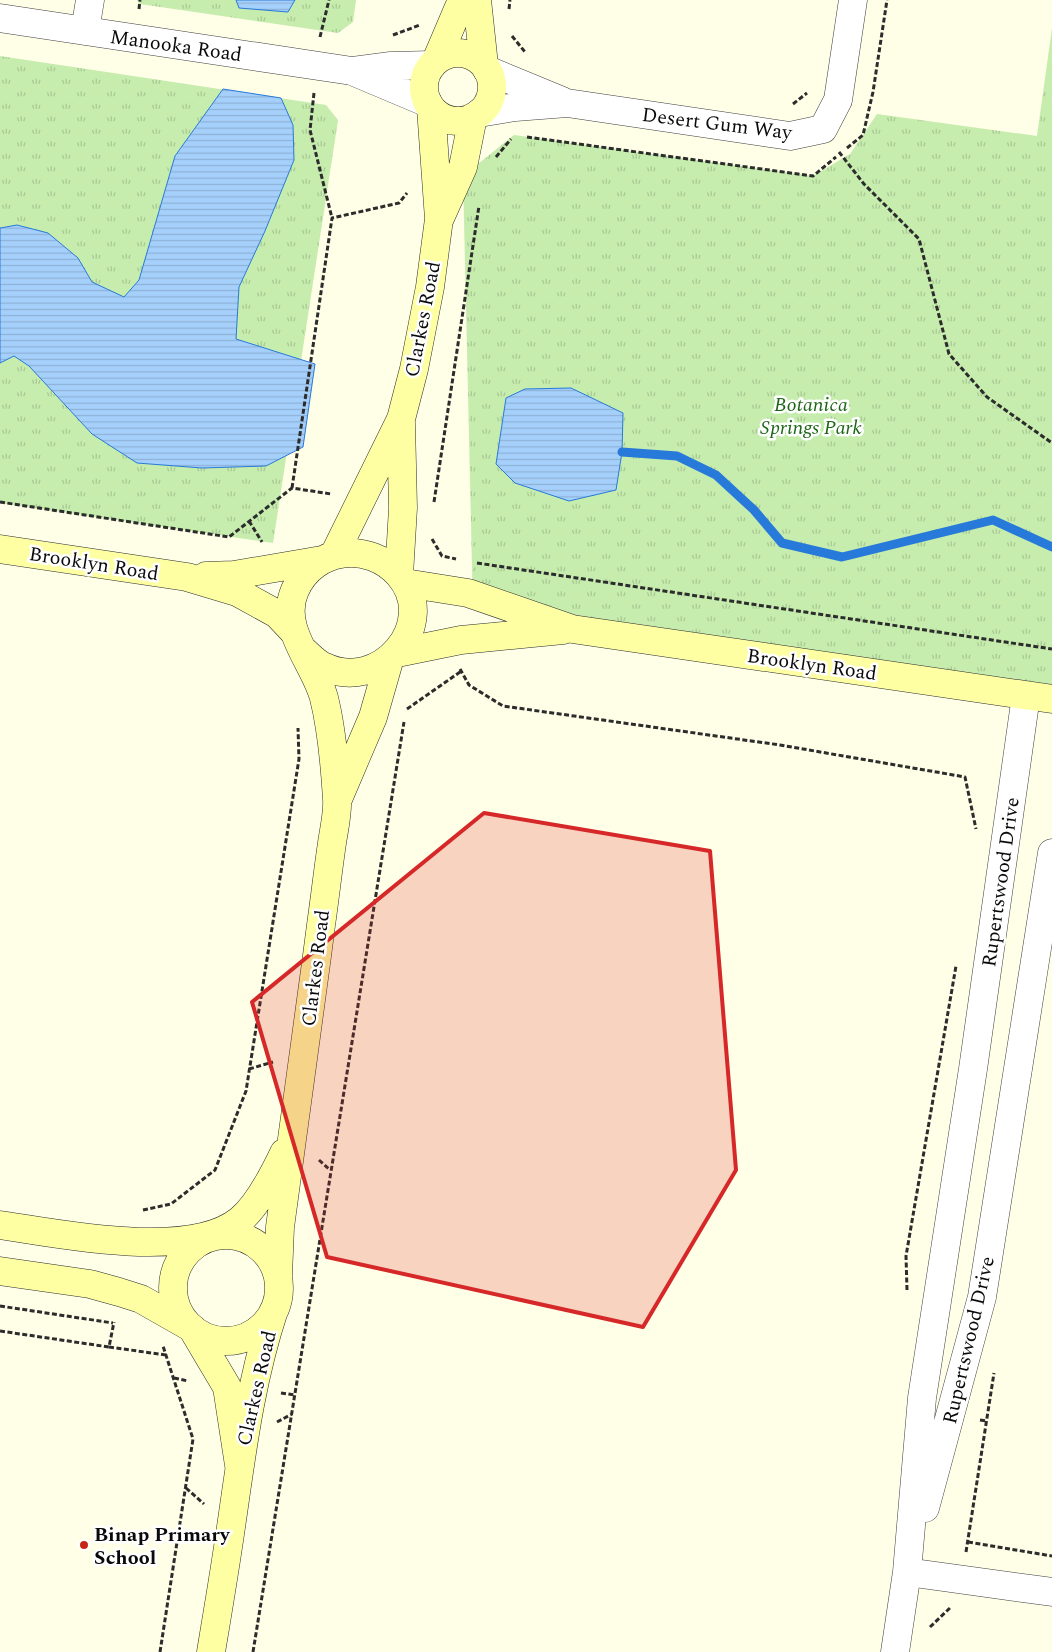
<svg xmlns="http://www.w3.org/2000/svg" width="1052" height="1652" font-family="Spectral,serif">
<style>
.park{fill:url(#park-tufts)}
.water{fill:url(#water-rules);stroke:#277ad9}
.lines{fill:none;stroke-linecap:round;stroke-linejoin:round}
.stream{stroke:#277ad9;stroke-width:9}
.street-casing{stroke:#3d3d3d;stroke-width:29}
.secondary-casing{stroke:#2c2c2c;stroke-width:29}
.path{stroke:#2c2c2c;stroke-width:3;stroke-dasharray:5 2.5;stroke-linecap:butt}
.street{stroke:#fff;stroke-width:28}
.secondary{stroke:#fdffa2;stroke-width:28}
.marked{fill:#d62828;fill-opacity:0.2;stroke:#d62828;stroke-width:4;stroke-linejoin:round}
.poi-dot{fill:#c52717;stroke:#fff;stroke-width:2}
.labels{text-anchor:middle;stroke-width:5;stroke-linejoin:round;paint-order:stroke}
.street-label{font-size:20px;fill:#0a0a0a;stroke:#fff}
.park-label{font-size:20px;font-style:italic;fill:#1c6616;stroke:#fff}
.poi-label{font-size:20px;font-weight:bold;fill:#0a0a0a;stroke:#fff;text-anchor:start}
</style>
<defs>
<pattern id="park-tufts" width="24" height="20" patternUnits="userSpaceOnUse" patternTransform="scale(1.25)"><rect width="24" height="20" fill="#c6ecae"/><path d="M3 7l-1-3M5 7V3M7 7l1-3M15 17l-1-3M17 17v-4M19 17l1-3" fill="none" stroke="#a9c994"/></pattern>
<pattern id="water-rules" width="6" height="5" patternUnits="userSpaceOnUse" patternTransform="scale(1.25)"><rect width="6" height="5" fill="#a6d0fc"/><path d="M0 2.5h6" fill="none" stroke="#8eb1d7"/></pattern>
</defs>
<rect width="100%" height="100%" fill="#fffee7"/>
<path class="park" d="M137 0H356L353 22 338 33 140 4Z
M1052 28V692L473 610 463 176 514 135 813 176 850 154 877 114 1037 136Z
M0 56 326 105 338 120 273 543 0 503Z"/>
<path class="water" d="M236 0H295L288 12 239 8Z
M223 89 281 98 293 125 294 160 265 231 239 287 236 339 315 364 303 447 266 466 202 468 137 463 92 434 29 366 14 356 0 363V228L17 225 48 233 78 258 92 282 124 297 139 280 175 156Z
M571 388 623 413 622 452 616 490 569 501 515 483 496 464 506 398 525 389Z"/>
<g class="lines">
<path class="stream" d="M622 452 677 456 716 475 754 510 782 543 842 557 993 520 1052 547"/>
<g class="street-casing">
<path id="street" d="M0 18 352 71 428 103
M85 31 90 0
M487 70 562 101
M353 71 391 66 432 65
M479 113 515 107 567 103 790 136 823 129 838 100 853 0
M925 1508 982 1297 1052 853
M907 1572 1052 1592
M895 1652 907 1572 922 1398 973 1069 1026 696"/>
</g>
<g class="secondary-casing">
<path id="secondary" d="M477 0 484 65
M424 87a34 34 0 1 1 68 0a34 34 0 1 1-68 0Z
M436 61 462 0
M440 218 463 167 473 117
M0 549 187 577 237 592 277 614 294 632
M334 555 401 419 414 369 430 287 439 219 431 108
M399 575 403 508 401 423
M206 576 234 575 322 560
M405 583 468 593 572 629 1052 699
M397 653 461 640 563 630
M338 799 373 717 389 661
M0 1225C60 1234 190 1261 240 1220 257 1206 274 1174 284 1153
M173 1288a53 53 0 1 1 106 0a53 53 0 1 1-106 0Z
M0 1271 90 1284 119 1292 141 1299 192 1328 227 1387 239 1465
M278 1276 280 1227C294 1127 308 1026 321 925 325 897 328 870 332 843 334 829 338 813 337 799 335 767 332 730 324 698 315 663 278 628 295 590 314 547 369 541 399 575 441 623 380 695 323 666 316 663 310 656 304 651
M211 1652C218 1610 225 1569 231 1527 242 1452 250 1383 274 1310"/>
</g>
<path class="path" d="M139 9 140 0
M509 9 510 0
M393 35 420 25
M512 36 525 52
M320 37 329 0
M314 93 310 130 332 218
M793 104 807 93
M527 137 813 176 836 157
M847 148 863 135 873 92 887 0
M839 152 864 184 919 239 949 354 987 397 1052 443
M496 157 511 139
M292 488 332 218 399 203 407 193
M0 502 229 537 292 488 331 494
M434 502 479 206
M249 521 262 542
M432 539 442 556 456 559
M477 563 1052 649
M460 669 469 685 503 706 780 745 965 777 976 829
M407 709 460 672
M249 1069 273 1062
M319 1160 329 1169
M143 1210 171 1204 215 1170 246 1091 299 759 298 728
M907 1290 906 1256 956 966
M0 1306 113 1323
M0 1331 109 1347 114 1322
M109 1347 166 1355
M174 1378 188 1381
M281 1393 295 1395
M980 1420 987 1421
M277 1422 292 1414
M186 1488 204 1504
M968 1542 1052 1556
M966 1552 994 1373
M930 1627 951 1607
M160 1652 193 1439 163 1346
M253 1652 404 722"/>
<use href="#street" class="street"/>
<use href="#secondary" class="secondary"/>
</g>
<path class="marked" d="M484 813 710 851 736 1170 643 1327 327 1257 252 1002Z"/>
<circle class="poi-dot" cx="84" cy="1545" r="5"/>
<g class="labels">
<g class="street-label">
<text transform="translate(176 45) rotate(8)" y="7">Manooka Road</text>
<text transform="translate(717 123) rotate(7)" y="7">Desert Gum Way</text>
<text transform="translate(422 319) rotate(-79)" y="7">Clarkes Road</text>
<text transform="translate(94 563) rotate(9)" y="7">Brooklyn Road</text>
<text transform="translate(812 664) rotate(8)" y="7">Brooklyn Road</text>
<text transform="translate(1000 882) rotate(-82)" y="7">Rupertswood Drive</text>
<text transform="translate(315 968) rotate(-83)" y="7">Clarkes Road</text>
<text transform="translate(968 1340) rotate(-77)" y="7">Rupertswood Drive</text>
<text transform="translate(256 1388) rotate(-77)" y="7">Clarkes Road</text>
</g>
<g class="park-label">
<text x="811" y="411">Botanica<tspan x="811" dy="23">Springs Park</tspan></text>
</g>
<g class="poi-label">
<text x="94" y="1541">Binap Primary<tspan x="94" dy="23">School</tspan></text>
</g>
</g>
</svg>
